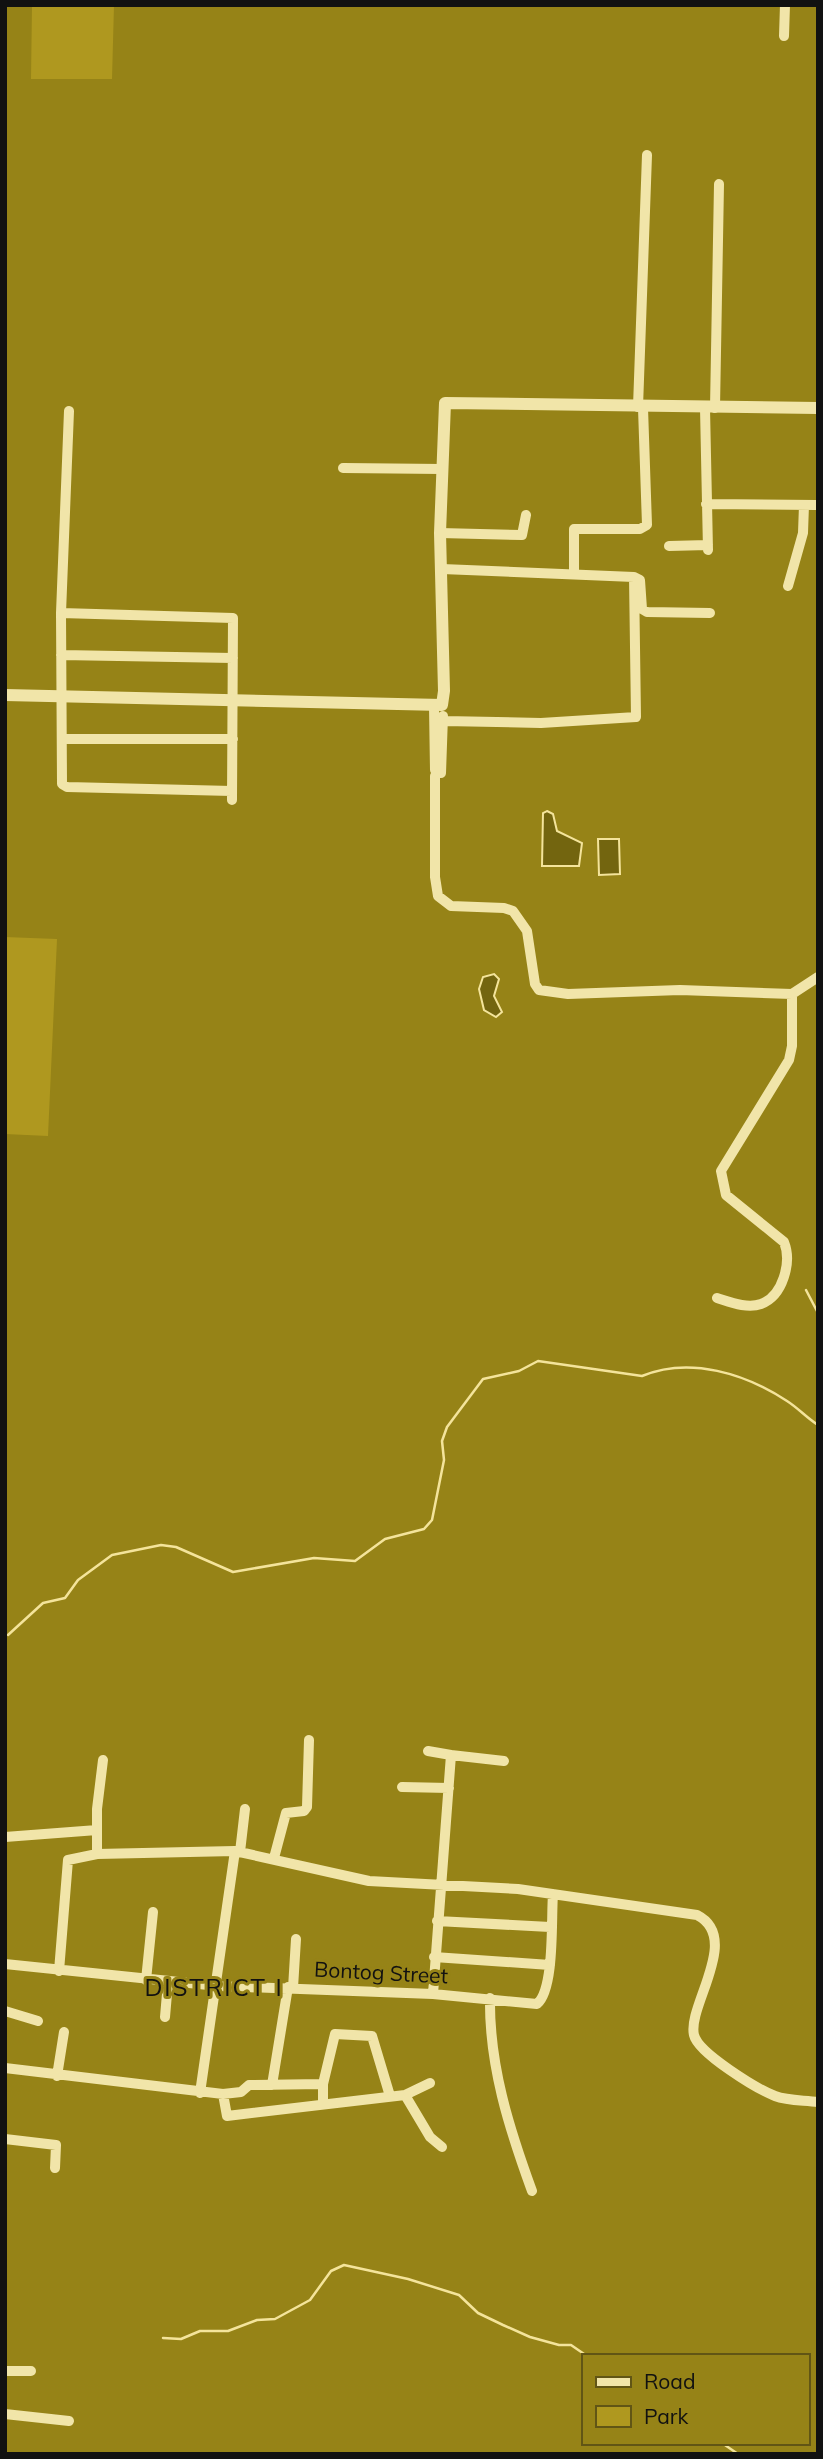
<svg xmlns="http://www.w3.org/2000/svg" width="823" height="2459" font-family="Mulish,sans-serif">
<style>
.green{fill:#af981f}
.water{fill:#73650f;stroke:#f4e49b;stroke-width:2}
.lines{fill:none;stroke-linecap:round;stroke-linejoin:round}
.stream{stroke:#f4e49b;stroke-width:2.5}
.minor{stroke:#f1e5a9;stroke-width:10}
.tertiary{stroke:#f1e5a9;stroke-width:12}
.labels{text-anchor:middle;stroke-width:6;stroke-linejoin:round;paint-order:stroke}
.street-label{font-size:21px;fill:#111;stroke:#968317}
.quarter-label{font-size:24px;letter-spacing:2px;fill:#111;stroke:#968317}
</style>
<rect width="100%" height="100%" fill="#968317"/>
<path class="green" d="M32 5H114L112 79H31Z
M5 937 57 939 48 1136 5 1134Z"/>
<path class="water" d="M547 811 553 814 557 831 582 843 579 866H542L543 813Z
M598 839H619L620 874 599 875Z
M494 974 499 979 494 996 502 1012 496 1017 484 1010 479 989 483 977Z"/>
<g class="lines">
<path class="stream" d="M806 1290 818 1313
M8 1635 43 1603 65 1598 78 1580 112 1555 161 1545 176 1547 233 1572 314 1558 355 1561 385 1539 424 1529 432 1520 444 1460 442 1441 447 1427 483 1379 519 1371 538 1361 642 1376C690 1356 746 1374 787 1401 798 1408 807 1418 818 1425
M163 2338 181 2339 200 2331H228L257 2320 275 2319 310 2300 331 2271 344 2265 408 2279 459 2295 478 2313 503 2325 530 2337 559 2345H571L587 2356
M722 2443 738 2454"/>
<path class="minor" d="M784 36 785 5
M638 407 647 155
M705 408 708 550
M715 408 719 184
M69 411 61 613 62 784 67 787 232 791
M343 468 442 469
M706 504 816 505
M440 533 522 535 526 515
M669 546 708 545
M442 569 634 577 640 580 642 609 647 612 710 613
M574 574V529H640L647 525 643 408
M788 586 803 533 804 505
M61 613 233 618 232 800
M61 655 233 658
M434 706 435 770
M444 721 541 723 636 717 634 577
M62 739H233
M441 773 443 716
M435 776V877L438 896 451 906 504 908 513 911 527 931 535 984 539 990 568 994 680 990 792 994 818 977
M717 1298C730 1302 747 1309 761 1304 783 1296 792 1262 784 1242L726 1195 721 1171 789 1060 792 1046V994
M428 1751 451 1755 433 1994
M451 1755 504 1761
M402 1787 449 1788
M5 1837 97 1830
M240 1852 245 1809
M97 1854V1809L103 1760
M274 1858 286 1813 304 1811 307 1807 309 1740
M437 1921 550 1927
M434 1957 550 1965
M5 1964 218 1986 433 1994 537 2004C555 1989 551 1918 553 1894
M59 1971 68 1860 97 1854 235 1851 369 1881 518 1889 697 1915C742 1938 687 2006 694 2035 698 2053 757 2089 775 2096 788 2101 804 2100 818 2102
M146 1980 153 1912
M293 1988 296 1939
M490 1998C489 2065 509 2128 532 2191
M5 2011 38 2021
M165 2017 168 1982
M5 2068 223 2094 241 2092 249 2085 323 2084
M57 2076 64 2032
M272 2085 288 1987
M200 2093 235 1851
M223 2094 227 2116 405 2095 430 2083
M405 2095 430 2137 442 2147
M323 2103V2084L335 2034 372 2036 390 2096
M5 2139 56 2145 55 2168
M5 2371H31
M5 2414 69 2421"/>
<path class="tertiary" d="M5 695 442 705 444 691 440 533 445 403 818 408"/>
</g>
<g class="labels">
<g class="street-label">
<text transform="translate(381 1973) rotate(3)" y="7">Bontog Street</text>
</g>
<g class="quarter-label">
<text x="214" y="1996">DISTRICT I</text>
</g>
</g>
<rect width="823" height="2459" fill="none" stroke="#111111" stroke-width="14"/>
<rect x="582" y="2354" width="228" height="91" fill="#968317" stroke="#615515" stroke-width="2"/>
<rect x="596" y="2377" width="35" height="10" fill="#f1e5a9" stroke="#615515" stroke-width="2"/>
<text x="644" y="2389" font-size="21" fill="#111111">Road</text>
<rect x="596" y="2406" width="35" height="21" fill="#af981f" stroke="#615515" stroke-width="2"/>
<text x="644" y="2424" font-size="21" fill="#111111">Park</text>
</svg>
